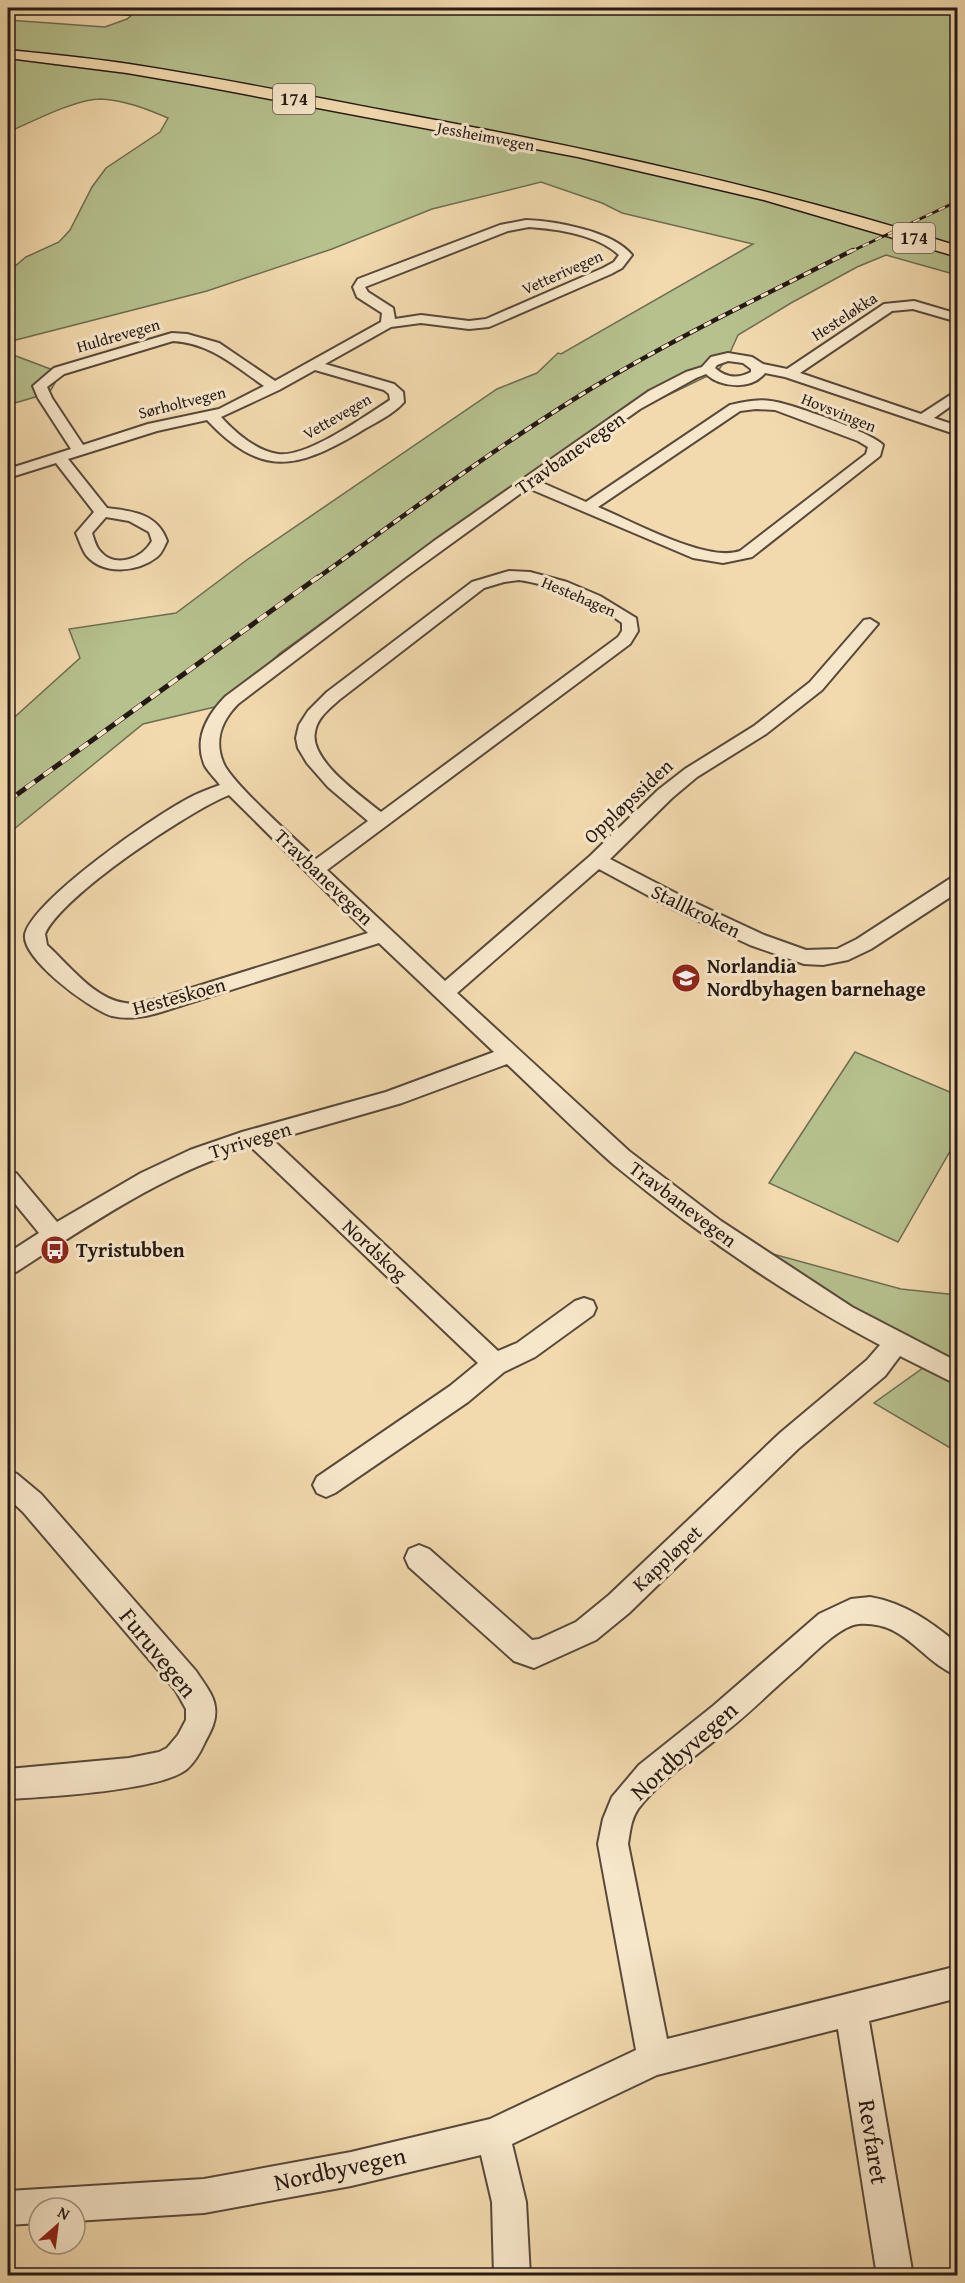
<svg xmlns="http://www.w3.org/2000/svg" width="965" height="2283" font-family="'Gentium Book Plus',serif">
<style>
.green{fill:#b6c18e;stroke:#6e6d51;stroke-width:1.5}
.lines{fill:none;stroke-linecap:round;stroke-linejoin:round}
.minor-casing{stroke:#58493a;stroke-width:4}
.primary-casing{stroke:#251914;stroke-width:3}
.minor{fill:#f7e7ca;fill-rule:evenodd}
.primary{fill:#f2daae;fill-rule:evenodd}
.rail-far2-casing{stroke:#251914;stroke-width:3}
.rail-far1-casing{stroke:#251914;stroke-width:4.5}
.rail-casing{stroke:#251914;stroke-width:5}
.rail-far2{stroke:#f7e7ca;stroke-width:2;stroke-dasharray:7;stroke-linecap:butt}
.rail-far1{stroke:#f7e7ca;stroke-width:3;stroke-dasharray:8;stroke-linecap:butt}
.rail{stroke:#f7e7ca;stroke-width:4;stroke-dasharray:11;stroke-linecap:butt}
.labels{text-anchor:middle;stroke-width:6;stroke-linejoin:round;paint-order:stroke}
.far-street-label{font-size:16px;fill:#251914;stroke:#f7e7ca}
.shield{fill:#f7e7ca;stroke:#64574b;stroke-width:1.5}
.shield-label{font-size:18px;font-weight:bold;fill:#251914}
.street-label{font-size:20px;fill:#251914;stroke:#f7e7ca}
.poi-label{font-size:20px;font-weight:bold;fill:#251914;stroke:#f7e7ca;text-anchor:start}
.near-street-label{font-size:24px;fill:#251914;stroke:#f7e7ca}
</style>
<rect width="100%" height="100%" fill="#f2daae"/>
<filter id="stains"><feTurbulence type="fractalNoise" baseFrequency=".00333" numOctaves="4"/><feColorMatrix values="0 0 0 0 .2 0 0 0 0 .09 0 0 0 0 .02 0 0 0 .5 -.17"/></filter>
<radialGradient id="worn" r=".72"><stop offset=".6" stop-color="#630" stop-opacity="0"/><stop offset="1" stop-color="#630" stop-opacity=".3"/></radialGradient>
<path class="green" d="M140 8H957V275L886 255 857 267 791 303 738 335 729 355 718 371 635 411 409 560 280 653 223 705 143 724 8 834V723L80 658 69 629 176 613 248 559 497 389 537 373 558 353 561 354 753 244 622 213 602 203 541 182 432 209 332 249 207 291 8 342V272L26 257 59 242 70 230 92 187 106 168 160 132 168 118C147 109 124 100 101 99 75 99 32 122 8 132V20L105 27 127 19Z
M8 353 61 373 49 393 8 405Z
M855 1052 957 1095V1139L898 1242 769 1183Z
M736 1244 901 1289 957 1295V1452L874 1403 927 1365Z"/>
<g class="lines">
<g class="minor-casing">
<path id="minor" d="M85 8H122L135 11 130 14 90 11Z
M526 220C555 221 613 231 632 255L622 268 611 274 489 327 469 329 421 323 391 327 325 364 394 384 403 392 404 402C393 415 372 424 358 433 295 470 261 477 207 420L157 431 68 459 107 508C133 511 158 514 167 541 164 547 162 553 157 557 138 572 103 576 86 555 82 549 79 540 76 533L94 512 56 463 8 478V469L71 449 38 398 33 386 54 368 172 333 187 334 219 343 275 381 381 322 382 313 357 297 353 287 358 279 500 225ZM529 227C558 229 598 235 619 255L614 262 603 268 486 319 469 321 421 315 395 319 393 308 368 292 365 287 508 231ZM173 341C210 343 235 366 264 386L219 409 148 424 83 445 52 398 47 387 64 374ZM315 370 384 390 389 394 390 400C365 416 307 458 278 454 256 451 235 432 221 417L279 390ZM106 517 129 521 149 532 152 541C142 559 115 569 100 551 96 547 94 539 92 533Z
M914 301 958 314V322L913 309 892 311 800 373 921 414 958 390V401L934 418 958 426V435L785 377 765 373C752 390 721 388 706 374L696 378 640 409 538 481 586 502 730 405C744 402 757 399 771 401 789 403 873 433 883 445L880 456 752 557 723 563 693 558 528 488 404 578 238 704C222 720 214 740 223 762 230 782 298 841 316 859L368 821 328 787 307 763 298 748 296 738 299 725 308 711 327 692 472 582 509 571 530 572 567 582 600 596 636 618 638 631 630 644 327 870 445 981 590 856 658 790 685 769 754 726 810 682 864 620 870 619 878 624 822 690 766 734 697 777 672 798 610 859 689 900 764 935 806 950 837 949 857 939 951 878 958 877V892L871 949 848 960 823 965 804 964 750 945 675 910 599 869 457 993 629 1151 721 1221 852 1307 958 1362V1385L900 1356 885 1376 798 1449 629 1613 596 1640 534 1668 514 1661 409 1567 405 1558 409 1549 419 1545 429 1549 532 1640 539 1639 576 1622 609 1595 780 1433 867 1360 880 1345C787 1296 694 1231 613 1164 577 1132 542 1097 507 1064L402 1103 273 1140 498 1351 517 1343 575 1301 584 1298 593 1301 596 1308 593 1315 535 1357 504 1372 468 1402 335 1493 326 1497 317 1493 313 1485 317 1477 450 1386 478 1363 251 1147C165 1172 91 1224 16 1272L8 1275V1253L39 1233 8 1195V1170L16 1173 57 1222 141 1173 190 1150 242 1132 386 1092 494 1052 379 943 161 1012C145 1017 129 1020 112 1016 91 1010 15 955 26 931 41 895 150 819 187 799 198 793 209 789 220 785 216 779 209 773 205 766 193 739 208 714 226 696L434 541 649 391 686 372 702 367 711 357 728 353 752 357 763 364 787 369 884 304ZM728 361 743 363 751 369V372C738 379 726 378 715 368L717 365ZM756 409 775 410 858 441 868 447 866 454 740 551C707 563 632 521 598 507L740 411ZM519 580C554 585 594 601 622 623V631L618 637 381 812C361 796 309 760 315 732 317 718 329 709 339 700L484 588 504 582ZM229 795 368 933 153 1000C144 1001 135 1005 125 1003 94 999 69 965 47 945L45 934C61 896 189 811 229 795Z
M8 1470 17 1474 41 1494 196 1671C203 1682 214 1695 215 1707 217 1720 211 1731 205 1742 201 1751 195 1762 187 1769 161 1791 45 1797 8 1799V1769L129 1758 159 1752 167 1748 178 1735 186 1720V1709L176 1691 23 1512 8 1498Z
M870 1597C905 1603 931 1622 958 1644V1676C920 1661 906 1621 859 1624 841 1625 813 1654 800 1666 774 1688 751 1712 724 1733 695 1757 661 1779 638 1809 631 1819 630 1832 628 1844L667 2039 958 1966V1998L869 2021 913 2276H877L838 2029 657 2075 512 2144 526 2202 530 2276H494L492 2202 481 2155 351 2186 204 2213 75 2221V2208H39V2223L8 2225V2191L204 2179 351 2152 490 2119 636 2050 598 1844 603 1819 612 1797 639 1765 713 1706 819 1614 851 1599Z"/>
</g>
<g class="primary-casing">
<path id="primary" d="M8 50C48 54 89 58 129 64 219 78 309 96 398 113 587 148 774 188 958 246V257L764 200 578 157 191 84 127 73 8 58Z"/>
</g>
<use href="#minor" class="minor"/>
<use href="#primary" class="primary"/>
<g class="rail-far2-casing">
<path id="rail-far2" d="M850 252 958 201"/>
</g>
<g class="rail-far1-casing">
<path id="rail-far1" d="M316 579C406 514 497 446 592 388 676 337 765 295 853 250"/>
</g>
<g class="rail-casing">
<path id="rail" d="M8 801 318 577"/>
</g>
<use href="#rail-far2" class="rail-far2"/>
<use href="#rail-far1" class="rail-far1"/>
<use href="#rail" class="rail"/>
</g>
<defs>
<g id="school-disc" transform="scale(1.5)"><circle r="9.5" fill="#8f2418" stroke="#f7e7ca"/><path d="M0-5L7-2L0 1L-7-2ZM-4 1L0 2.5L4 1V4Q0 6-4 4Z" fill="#fff"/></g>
<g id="bus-disc" transform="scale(1.5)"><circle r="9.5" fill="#8f2418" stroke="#f7e7ca"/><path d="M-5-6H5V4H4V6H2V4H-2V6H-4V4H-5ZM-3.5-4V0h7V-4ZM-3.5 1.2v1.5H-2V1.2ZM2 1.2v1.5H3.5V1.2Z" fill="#fff"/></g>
</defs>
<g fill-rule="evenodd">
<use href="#school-disc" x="686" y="978"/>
<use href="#bus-disc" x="55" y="1250"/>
</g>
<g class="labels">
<g class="far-street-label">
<text transform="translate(486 136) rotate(11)" y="6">Jessheimvegen</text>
<text transform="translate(562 272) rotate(-24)" y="6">Vetterivegen</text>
<text transform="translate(844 316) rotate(-33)" y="6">Hesteløkka</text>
<text transform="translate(118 335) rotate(-16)" y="6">Huldrevegen</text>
<text transform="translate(182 402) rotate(-14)" y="6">Sørholtvegen</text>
<text transform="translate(839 412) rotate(22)" y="6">Hovsvingen</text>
<text transform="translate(337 416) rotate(-30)" y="6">Vettevegen</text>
<text transform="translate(579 596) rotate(23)" y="6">Hestehagen</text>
</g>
<g class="shield">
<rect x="273" y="84" width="42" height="30" rx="4.5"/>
<rect x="893" y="223" width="42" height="30" rx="4.5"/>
</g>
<g class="shield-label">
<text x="294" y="105">174</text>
<text x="914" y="244">174</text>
</g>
<g class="street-label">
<text transform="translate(570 453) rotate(-35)" y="7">Travbanevegen</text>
<text transform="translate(628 801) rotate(-43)" y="7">Oppløpssiden</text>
<text transform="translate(324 877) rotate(44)" y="7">Travbanevegen</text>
<text transform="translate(696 911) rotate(26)" y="7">Stallkroken</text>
<text transform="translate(179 996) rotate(-15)" y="7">Hesteskoen</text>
<text transform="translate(250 1140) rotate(-17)" y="7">Tyrivegen</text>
<text transform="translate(683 1204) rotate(37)" y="7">Travbanevegen</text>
<text transform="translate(375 1250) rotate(43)" y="7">Nordskog</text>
<text transform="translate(667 1558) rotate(-43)" y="7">Kappløpet</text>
</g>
<g class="poi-label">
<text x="707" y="973">Norlandia<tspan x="707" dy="23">Nordbyhagen barnehage</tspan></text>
<text x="76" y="1257">Tyristubben</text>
</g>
<g class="near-street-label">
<text transform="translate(158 1653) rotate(51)" y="8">Furuvegen</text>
<text transform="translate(684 1751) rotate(-42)" y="8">Nordbyvegen</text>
<text transform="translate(873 2142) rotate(81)" y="8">Revfaret</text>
<text transform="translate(340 2169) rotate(-12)" y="8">Nordbyvegen</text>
</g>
</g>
<rect width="965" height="2283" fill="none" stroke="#f2daae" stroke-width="30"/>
<rect x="9" y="9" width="947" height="2265" fill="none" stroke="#251914" stroke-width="3"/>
<rect x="15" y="15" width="935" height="2253" fill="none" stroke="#251914" stroke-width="1.5"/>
<g transform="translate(57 2226) rotate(28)"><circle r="28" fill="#f7e7ca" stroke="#a39581" stroke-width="1.5"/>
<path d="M0-4.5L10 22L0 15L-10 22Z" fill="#8f2418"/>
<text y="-9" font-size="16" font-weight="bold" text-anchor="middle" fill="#251914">N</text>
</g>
<rect width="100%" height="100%" filter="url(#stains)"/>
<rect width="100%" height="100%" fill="url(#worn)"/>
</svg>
